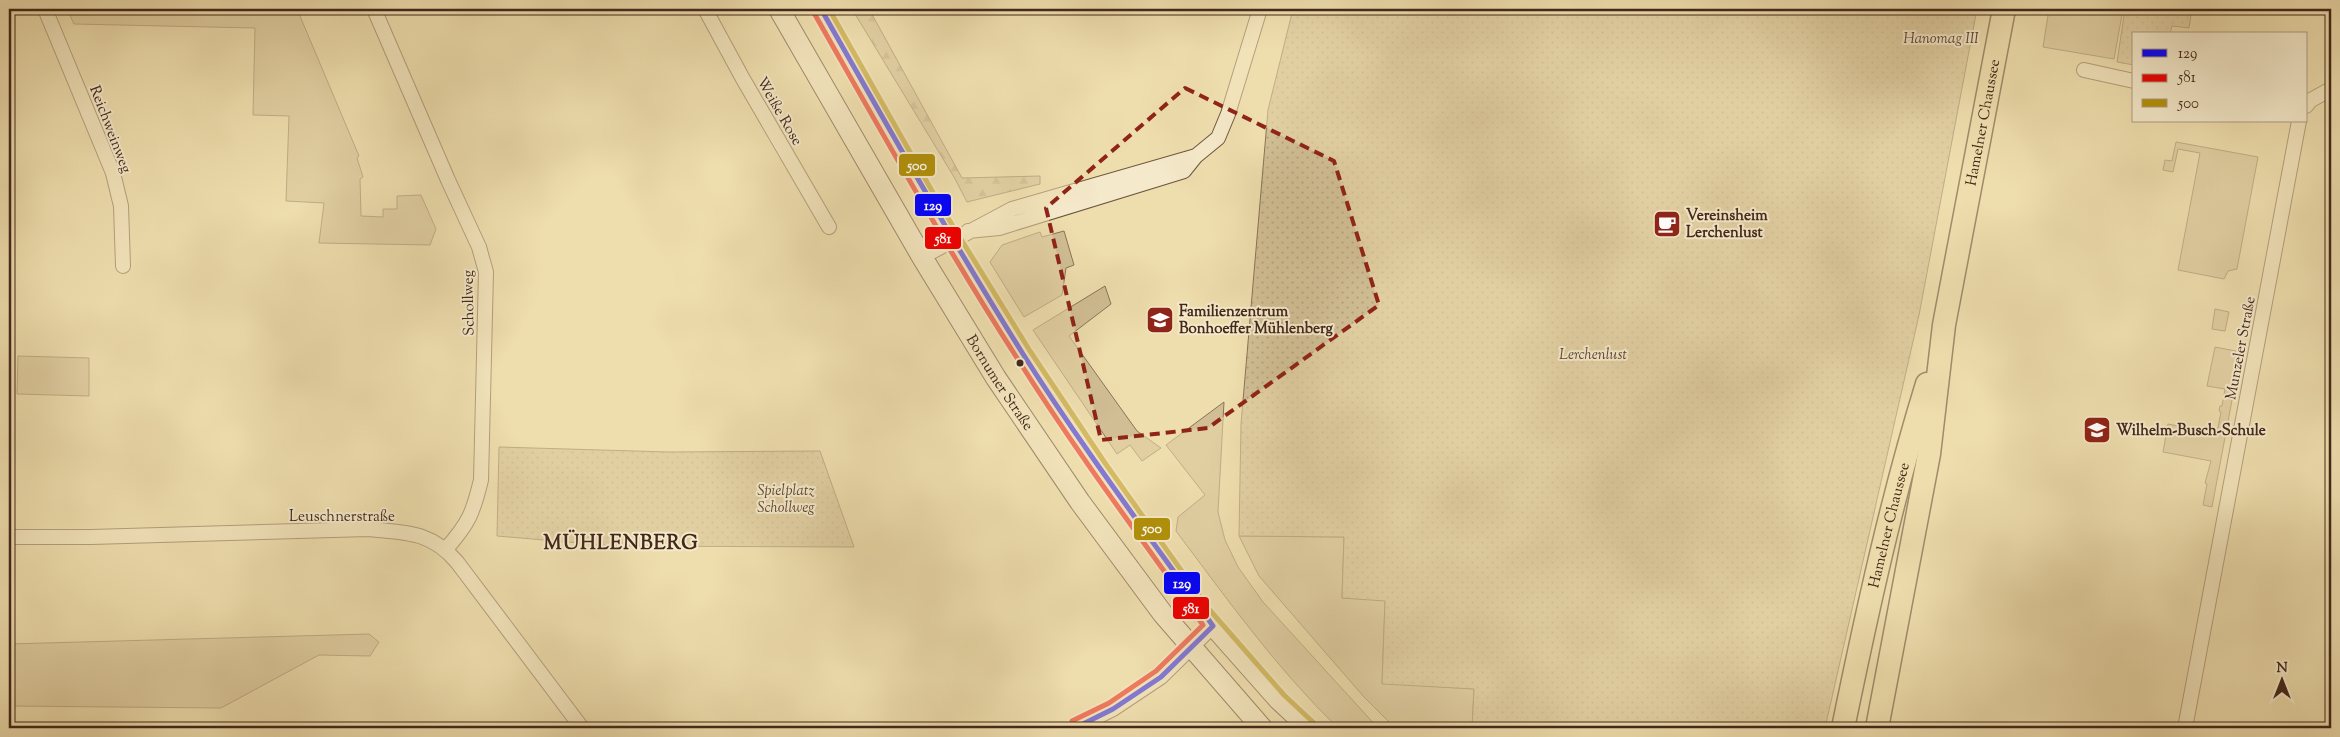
<svg xmlns="http://www.w3.org/2000/svg" width="2340" height="737" font-family="'Sorts Mill Goudy',serif">
<style>
.grass{fill:#d1be94;stroke:#8a7358}
.forest{fill:url(#forest-firs);stroke:#8a7358}
.park{fill:url(#park-dots);stroke:#8a7358}
.lines{fill:none;stroke-linecap:round;stroke-linejoin:round}
.street-casing{stroke:#6e5540;stroke-width:16}
.secondary-casing{stroke:#43281b;stroke-width:22}
.primary-casing{stroke:#43281b;stroke-width:25}
.street{stroke:#f4e9ca;stroke-width:14}
.secondary{stroke:#f4e9ca;stroke-width:20}
.primary{stroke:#eeddad;stroke-width:22}
.bus-1-casing{stroke:#f4e9ca;stroke-width:9}
.bus-2-casing{stroke:#f4e9ca;stroke-width:9}
.bus-3-casing{stroke:#f4e9ca;stroke-width:9}
.bus-1{stroke:#00f;stroke-width:5}
.bus-2{stroke:#e00;stroke-width:5}
.bus-3{stroke:#b29109;stroke-width:5}
.marked{fill:none;stroke:#8f2418;stroke-width:4;stroke-dasharray:10 6;stroke-linejoin:round}
.bus-dot{fill:#43281b;stroke:#f4e9ca;stroke-width:2}
.labels{text-anchor:middle;stroke-width:4;stroke-linejoin:round;paint-order:stroke}
.park-label{font-size:15px;font-style:italic;fill:#5f4633;stroke:#f4e9ca}
.street-label{font-size:15px;fill:#43281b;stroke:#f4e9ca}
.poi-label{font-size:15px;font-weight:bold;fill:#43281b;stroke:#f4e9ca;text-anchor:start}
.district-label{font-size:20px;font-weight:bold;letter-spacing:1px;fill:#43281b;stroke:#f4e9ca}
.line-badge{stroke:#f4e9ca;stroke-width:2}
.badge-label{font-size:14px;text-anchor:middle;font-weight:bold;fill:#fff}
</style>
<defs>
<pattern id="forest-firs" width="22" height="20" patternUnits="userSpaceOnUse" patternTransform="scale(1.25)"><rect width="22" height="20" fill="#d1be94"/><path d="M5 1l3.5 6h-7zM16 11l3.5 6h-7z" fill="#b5a37f"/></pattern>
<pattern id="park-dots" width="8" height="8" patternUnits="userSpaceOnUse" patternTransform="scale(1.25)"><rect width="8" height="8" fill="#d1be94"/><path d="M2 2h.1M6 6h.1" fill="none" stroke="#b5a37f" stroke-width="1.8" stroke-linecap="round"/></pattern>
</defs>
<rect width="100%" height="100%" fill="#eeddad"/>
<filter id="stains"><feTurbulence type="fractalNoise" baseFrequency=".004" numOctaves="4"/><feColorMatrix values="0 0 0 0 .2 0 0 0 0 .09 0 0 0 0 .02 0 0 0 .5 -.17"/></filter>
<radialGradient id="worn" r=".72"><stop offset=".6" stop-color="#630" stop-opacity="0"/><stop offset="1" stop-color="#630" stop-opacity=".3"/></radialGradient>
<path class="grass" d="M67 9H297L359 156 357 158 363 177 360 179 361 216 383 217V209H397V196L421 195 436 229 430 245 319 243 324 203 286 201 289 116 253 115 255 28 74 24Z
M2049 9H2123L2114 59 2043 47Z
M2176 142 2258 157 2237 269 2228 271 2224 279 2178 270 2200 153 2178 149 2173 172 2163 170 2165 160 2172 161Z
M1064 231 1074 265 1066 268 1062 295 1024 317 990 262 1002 245 1040 232 1042 237Z
M1105 286 1111 304 1069 336 1137 431 1161 448 1142 461 1130 445 1117 454 1033 330Z
M2215 309 2229 312 2225 331 2212 329Z
M2215 347 2241 352 2212 507 2203 505 2207 484 2205 483 2211 461 2163 452 2168 424 2217 433 2221 412 2219 411 2220 406H2222L2225 389 2207 386Z
M18 356 89 358V396L17 394Z
M1224 402 1218 512 1225 540 1238 567 1263 602 1378 728H1338C1277 669 1227 599 1176 531L1178 517 1205 495 1166 445Z
M1239 536 1344 537 1342 598 1385 600 1382 683 1474 689 1472 728H1395L1364 697 1259 576Z
M369 634 379 642 370 656 319 655 221 708 9 706V644Z"/>
<path class="forest" d="M852 9H869L962 178 1040 176V184L967 202 954 177Z"/>
<path class="park" d="M1293 9H1977L1919 315 1825 728H1472L1474 689 1382 684 1385 601 1342 598 1344 537 1239 536 1241 424 1268 110Z
M2125 9H2192L2189 28 2172 26 2170 34H2134V65L2117 62Z
M499 447 669 452 820 451 854 547 614 546 497 536Z"/>
<g class="lines">
<g class="street-casing">
<path id="street" d="M45 9 113 173 121 206 123 266
M374 9 448 180 479 247 486 272 481 480C473 513 469 523 446 549
M705 9 743 79 829 227
M2084 70 2134 81
M2306 106 2311 100 2331 89
M968 231 999 228 1184 171 1196 156 1218 138 1228 114 1260 9
M922 257 1012 209 1196 156
M9 537H91L368 529C406 533 431 531 457 562L582 728
M1075 728 1113 709 1161 677 1213 626
M2185 728 2299 121"/>
</g>
<g class="secondary-casing">
<g id="secondary">
<path id="s1" d="M779 9 922 257 996 378 1080 502 1163 614 1262 728"/>
<path d="M821 9 934 209 1024 355 1099 467 1202 613 1279 700 1309 728"/>
</g>
</g>
<g class="primary-casing">
<g id="primary">
<path id="s2" d="M1843 728C1867 612 1892 497 1927 384"/>
<path id="s3" d="M1877 728 1929 454 1944 325 2004 9"/>
</g>
</g>
<use href="#street" class="street"/>
<use href="#secondary" class="secondary"/>
<use href="#primary" class="primary"/>
<g class="bus-1-casing">
<path id="bus-1" d="M821 9C887 125 952 241 1023 354 1082 447 1149 536 1213 626L1161 677 1113 709 1075 728"/>
</g>
<g class="bus-2-casing">
<path id="bus-2" d="M814 13C880 129 945 246 1017 358 1075 450 1140 537 1203 625L1156 671 1109 703 1072 721"/>
</g>
<g class="bus-3-casing">
<path id="bus-3" d="M829 9 940 205 1030 351 1105 463 1208 608 1284 695 1314 723"/>
</g>
<use href="#bus-1" class="bus-1"/>
<use href="#bus-2" class="bus-2"/>
<use href="#bus-3" class="bus-3"/>
</g>
<path d="M0 0H2340V737H0ZM1185 88 1334 161 1379 305 1208 428 1101 440 1046 208Z" fill="#eeddad" fill-opacity=".55" fill-rule="evenodd"/>
<path class="marked" d="M1185 88 1334 161 1379 305 1208 428 1101 440 1046 208Z"/>
<defs>
<g id="cafe-square" transform="scale(1.4375)"><rect x="-9" y="-9" width="18" height="18" rx="4" fill="#8f2418" stroke="#f4e9ca"/><path d="M-5.5-4.5H6V0H3Q3 3.5 0 3.5H-2.5Q-5.5 3.5-5.5 0ZM3-3.2v2h1.7v-2ZM-6 4.5H4V6H-6Z" fill="#fff"/></g>
<g id="school-square" transform="scale(1.4375)"><rect x="-9" y="-9" width="18" height="18" rx="4" fill="#8f2418" stroke="#f4e9ca"/><path d="M0-5L7-2L0 1L-7-2ZM-4 1L0 2.5L4 1V4Q0 6-4 4Z" fill="#fff"/></g>
</defs>
<g fill-rule="evenodd">
<use href="#cafe-square" x="1667" y="224"/>
<use href="#school-square" x="1160" y="320"/>
<use href="#school-square" x="2097" y="430"/>
</g>
<circle class="bus-dot" cx="1020" cy="363" r="4.5"/>
<g class="labels">
<g class="park-label">
<text x="1941" y="43">Hanomag III</text>
<text x="1593" y="359">Lerchenlust</text>
<text x="786" y="495">Spielplatz<tspan x="786" dy="17">Schollweg</tspan></text>
</g>
<g class="street-label">
<text transform="translate(780 111) rotate(60)" y="5">Weiße Rose</text>
<text dy="5" stroke="none"><textPath href="#s3" startOffset="615">Hamelner Chaussee</textPath></text>
<text transform="translate(111 129) rotate(69)" y="5">Reichweinweg</text>
<text transform="translate(468 303) rotate(-91)" y="5">Schollweg</text>
<text transform="translate(2240 348) rotate(-79)" y="5">Munzeler Straße</text>
<text dy="5" stroke="none"><textPath href="#s1" startOffset="434">Bornumer Straße</textPath></text>
<text x="342" y="521">Leuschnerstraße</text>
<text dy="5" stroke="none"><textPath href="#s2" startOffset="208">Hamelner Chaussee</textPath></text>
</g>
<g class="poi-label">
<text x="1686" y="220">Vereinsheim<tspan x="1686" dy="17">Lerchenlust</tspan></text>
<text x="1179" y="316">Familienzentrum<tspan x="1179" dy="17">Bonhoeffer Mühlenberg</tspan></text>
<text x="2116" y="435">Wilhelm-Busch-Schule</text>
</g>
<g class="district-label">
<text x="621" y="549">MÜHLENBERG</text>
</g>
</g>
<g class="line-badge">
<rect x="898" y="153" width="38" height="24" rx="5" fill="#b29109"/>
<rect x="914" y="193" width="38" height="24" rx="5" fill="#00f"/>
<rect x="924" y="226" width="38" height="24" rx="5" fill="#e00"/>
<rect x="1133" y="517" width="38" height="24" rx="5" fill="#b29109"/>
<rect x="1163" y="571" width="38" height="24" rx="5" fill="#00f"/>
<rect x="1172" y="596" width="38" height="24" rx="5" fill="#e00"/>
</g>
<g class="badge-label">
<text x="917" y="170">500</text>
<text x="933" y="210">129</text>
<text x="943" y="243">581</text>
<text x="1152" y="533">500</text>
<text x="1182" y="588">129</text>
<text x="1191" y="613">581</text>
</g>
<rect width="2340" height="737" fill="none" stroke="#eeddad" stroke-width="30"/>
<rect x="10" y="10" width="2320" height="717" fill="none" stroke="#43281b" stroke-width="2.5"/>
<rect x="15" y="15" width="2310" height="707" fill="none" stroke="#43281b"/>
<rect x="2132" y="32" width="175" height="90" fill="#f4e9ca" stroke="#ad9c84"/>
<rect x="2142" y="49" width="25" height="8" fill="#0000ff" stroke="#ad9c84"/>
<text x="2178" y="58" font-size="15" fill="#43281b">129</text>
<rect x="2142" y="74" width="25" height="8" fill="#ee0000" stroke="#ad9c84"/>
<text x="2178" y="82" font-size="15" fill="#43281b">581</text>
<rect x="2142" y="99" width="25" height="8" fill="#b29109" stroke="#ad9c84"/>
<text x="2178" y="108" font-size="15" fill="#43281b">500</text>
<g transform="translate(2282 680)" stroke="#f4e9ca" stroke-width="4" paint-order="stroke">
<path d="M0-4L9 19L0 12L-9 19Z" fill="#43281b"/>
<text y="-8" font-size="14" font-weight="bold" text-anchor="middle" fill="#43281b">N</text>
</g>
<rect width="100%" height="100%" filter="url(#stains)"/>
<rect width="100%" height="100%" fill="url(#worn)"/>
</svg>
